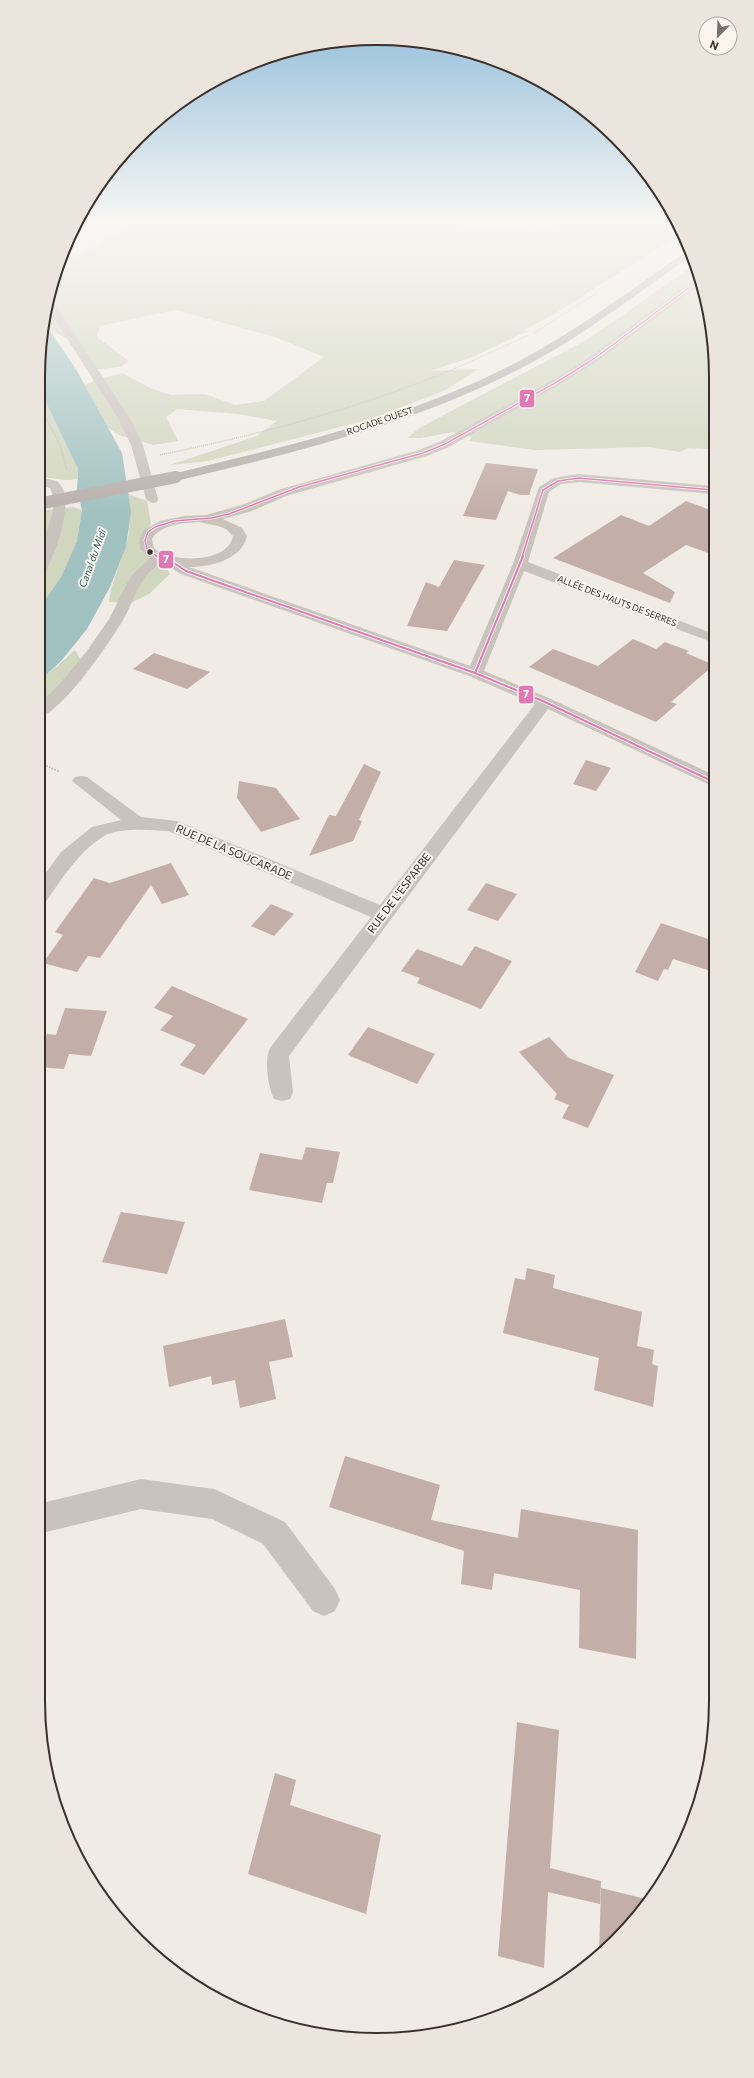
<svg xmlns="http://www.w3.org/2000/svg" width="754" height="2078" font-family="Commissioner,sans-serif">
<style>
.green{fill:#d1d6bf}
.water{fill:#a1c2c1}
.building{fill:#c3afa7}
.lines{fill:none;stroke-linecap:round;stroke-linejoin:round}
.path-far2{stroke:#c2bbb6;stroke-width:1;stroke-dasharray:1 1;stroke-linecap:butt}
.path-far1{stroke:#c2bbb6;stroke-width:1.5;stroke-dasharray:1 1;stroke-linecap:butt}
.path{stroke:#c2bbb6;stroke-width:2;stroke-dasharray:1.5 1.5;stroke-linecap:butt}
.minor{fill:#c9c3be;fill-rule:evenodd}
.major{fill:#b8b1ad;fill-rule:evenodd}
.major-bridge{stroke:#b8b1ad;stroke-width:12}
.bus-1-far1-casing{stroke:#fbf5ee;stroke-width:3}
.bus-1-casing{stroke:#fbf5ee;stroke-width:4}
.bus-1-far1{stroke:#e378b6;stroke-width:1.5}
.bus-1{stroke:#e378b6;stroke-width:2}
.bus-dot{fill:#3b302b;stroke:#fbf5ee;stroke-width:1.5}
.labels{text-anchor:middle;stroke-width:4;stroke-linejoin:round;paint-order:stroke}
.far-street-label{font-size:9px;fill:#3b302b;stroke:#fbf5ee}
.far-water-label{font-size:10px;font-style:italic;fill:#1f5a5e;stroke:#fbf5ee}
.street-label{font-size:11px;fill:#3b302b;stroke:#fbf5ee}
.rim{fill:none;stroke:#3b302b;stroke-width:2}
.line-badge{stroke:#fbf5ee;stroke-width:1.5}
.badge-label{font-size:11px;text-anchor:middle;font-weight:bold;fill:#fff}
</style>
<rect width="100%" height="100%" fill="#f0ebe5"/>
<path class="green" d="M131 224H449L480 228 539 230 560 224H663L680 226 683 232 556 313 524 330 527 331 473 357 430 371 478 369 446 390 371 419 208 461 170 465 257 436 277 421 238 414 177 409 166 417 178 441 153 445 119 435 108 428 85 385 94 381 122 373 150 388 171 395 205 394 235 405 264 401 324 357 275 337 175 310 100 326 97 337 129 361 120 367 90 370 75 343 50 330 45 323 49 289 62 255 78 257Z
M693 266 713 333V449L688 448 680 452 648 447 535 450 469 441 472 437 454 432 421 438H407L421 427 588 339Z
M38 386 78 469 77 479C63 482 53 477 38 478Z
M128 494 147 501 151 524 144 535 163 561 170 574 149 594 131 603 109 602C111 583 119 567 125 549 131 532 131 512 128 494Z
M73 507 82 510 77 541 61 577 38 610V511Z
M75 650 84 666 38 707V683Z"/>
<path class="water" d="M45 323 77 371 122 453 131 512 126 547 110 587 87 629 61 661 38 683V610L61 577 77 541 82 510 77 490 78 469 38 386Z"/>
<path class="building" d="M486 463 538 469 529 495H520L508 491 496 520 463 516Z
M686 501 713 511 714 555 686 545 643 573 675 592 670 603 553 558 621 515 649 526Z
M454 560 485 565 447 631 407 626 426 582 439 587Z
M633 639 656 649 665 642 689 651 686 653 714 665 671 702 677 704 656 722 529 667 553 649 598 666Z
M154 653 183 663 210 672 187 689 133 669Z
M586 760 611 768 596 791 573 784Z
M364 764 381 772 359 820 362 821 353 841 309 856 329 815 336 816Z
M239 781 276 788 300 819 261 832 237 798Z
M171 863 189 895 162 904 151 885 100 958 88 956 77 972 43 963 63 935 55 932 94 878 110 883Z
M486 883 517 894 498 921 467 910Z
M271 904 294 914 274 936 251 926Z
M661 923 714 941V972L673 959 668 970 664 969 658 981 635 972Z
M475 946 512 961 481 1009 417 983 420 978 401 971 417 949 462 966Z
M172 986 248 1019 204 1075 180 1065 196 1045 160 1030 173 1016 154 1008Z
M65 1008 107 1011 91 1056 69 1054 64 1069 38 1067V1057L47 1034 56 1035Z
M368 1027 435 1054 417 1084 348 1055Z
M549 1037 569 1058 614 1075 588 1128 562 1118 569 1105 554 1099 557 1094 519 1052Z
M306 1147 340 1152 333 1183H327L322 1203 249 1190 260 1153 302 1160Z
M121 1212 185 1222 167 1274 102 1262Z
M527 1268 555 1275 553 1288 642 1312 637 1346 654 1350 652 1364 658 1366 653 1407 594 1390 599 1358 503 1333 515 1278 525 1280Z
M285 1319 293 1357 269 1362 276 1399 240 1408 235 1380 212 1385 211 1376 169 1387 163 1346Z
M345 1456 440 1485 431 1520 518 1538 521 1509 638 1530 636 1659 579 1648 580 1590 494 1573 492 1590 461 1584 464 1551 329 1507Z
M517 1722 559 1730 550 1868 601 1881 600 1904 548 1892 544 1968 498 1956Z
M275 1773 296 1780 290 1805 381 1835 366 1914 248 1874Z
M601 1888 650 1900 617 1941 599 1956Z"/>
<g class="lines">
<path class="path-far2" d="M534 333 597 293
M454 369 529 335"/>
<path class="path-far1" d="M38 403 60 444 67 471
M160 455C261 434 361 408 456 368"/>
<path class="path" d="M38 762 60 772"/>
<path class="minor" d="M695 279H697L699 285 599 360 559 385 449 447 427 456 286 496 252 511 223 519 242 528 247 536C242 560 210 567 189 567L470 666 513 564 539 487 554 478 579 474 713 486V494L579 482 561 484 549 492 528 562 714 634V643L524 571 484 671 551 699 714 775V787L548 709 289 1056 293 1092 290 1099 282 1101 274 1099C268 1087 264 1060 270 1048L371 917 168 831C150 830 120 827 104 836 78 852 62 879 45 903L38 905V884L61 852 92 827 121 820 72 781 75 777 81 776 87 777 141 817 177 821 380 905 535 704 469 676 181 574 162 562C156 567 148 572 144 579 135 591 131 607 123 620 110 642 63 712 38 718V704L57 687 87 651 109 619 131 576 150 558 140 549 139 539 144 530 160 521 184 516 206 515 242 505 278 490 419 450 441 441 551 381 591 356ZM199 522 218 526 226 529 233 536C228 564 171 563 154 548L152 539C161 524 184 523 199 522Z
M48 298 53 301 131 420 143 445 158 499 157 502 152 503 146 499 131 445 119 420 47 307Z
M38 477 57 481C60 484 63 488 64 492 70 512 55 558 43 575L38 576C38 570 37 563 38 557 42 537 61 510 50 488L38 485Z
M141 1479 214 1489 285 1522 335 1589 340 1600 335 1611 324 1616 313 1611 263 1544 212 1519 141 1509 38 1534V1504Z"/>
<path class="major" d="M686 252H689L690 257C637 293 586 334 529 364 419 423 297 452 176 481L170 477 172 474C291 445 412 418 521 360 579 329 632 289 686 252Z"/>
<path class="major-bridge" d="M38 504 176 477"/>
<g class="bus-1-far1-casing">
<path id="bus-1-far1" d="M158 557 147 549 145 540 148 532 155 527 174 521 211 518 229 514 299 487 423 453 445 444 555 383 595 358 698 281
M522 557 543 490 558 481 579 478 713 490"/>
</g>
<g class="bus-1-casing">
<path id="bus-1" d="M156 556 171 561 186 571 475 673 545 702 714 782
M475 673 523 556"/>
</g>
<use href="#bus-1-far1" class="bus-1-far1"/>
<use href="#bus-1" class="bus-1"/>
</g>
<linearGradient id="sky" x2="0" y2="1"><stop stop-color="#8bbad8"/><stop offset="0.43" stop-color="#f8f6f3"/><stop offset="1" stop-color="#f8f6f3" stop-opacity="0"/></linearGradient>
<rect width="754" height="515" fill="url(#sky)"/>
<circle class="bus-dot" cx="150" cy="552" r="3.5"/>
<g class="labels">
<g class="far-street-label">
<text transform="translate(380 421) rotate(-19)" y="3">ROCADE OUEST</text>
<text transform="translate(617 601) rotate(21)" y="3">ALLÉE DES HAUTS DE SERRES</text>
</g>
<g class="far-water-label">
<text transform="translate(92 558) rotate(-70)" y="4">Canal du Midi</text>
</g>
<g class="street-label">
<text transform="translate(234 852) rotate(23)" y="4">RUE DE LA SOUCARADE</text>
<text transform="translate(399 893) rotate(-53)" y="4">RUE DE L'ESPARBE</text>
</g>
</g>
<path d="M0 0H754V2078H0ZM377 45H377A332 332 0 0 1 709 377V1701A332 332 0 0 1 377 2033H377A332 332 0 0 1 45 1701V377A332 332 0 0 1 377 45Z" fill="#ece5de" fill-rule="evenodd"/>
<path class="rim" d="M377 45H377A332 332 0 0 1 709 377V1701A332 332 0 0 1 377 2033H377A332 332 0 0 1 45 1701V377A332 332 0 0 1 377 45Z"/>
<g class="line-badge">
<rect x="519" y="389" width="16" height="19" rx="4" fill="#e378b6"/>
<rect x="158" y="550" width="16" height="19" rx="4" fill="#e378b6"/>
<rect x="518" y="685" width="16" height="19" rx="4" fill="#e378b6"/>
</g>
<g class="badge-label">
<text x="527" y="402">7</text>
<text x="166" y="563">7</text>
<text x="526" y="698">7</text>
</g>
<g transform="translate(718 36) rotate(203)"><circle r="19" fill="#fbf5ee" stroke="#aea6a0"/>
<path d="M0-3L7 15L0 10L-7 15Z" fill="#7a716c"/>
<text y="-6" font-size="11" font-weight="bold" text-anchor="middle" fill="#3b302b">N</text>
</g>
</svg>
